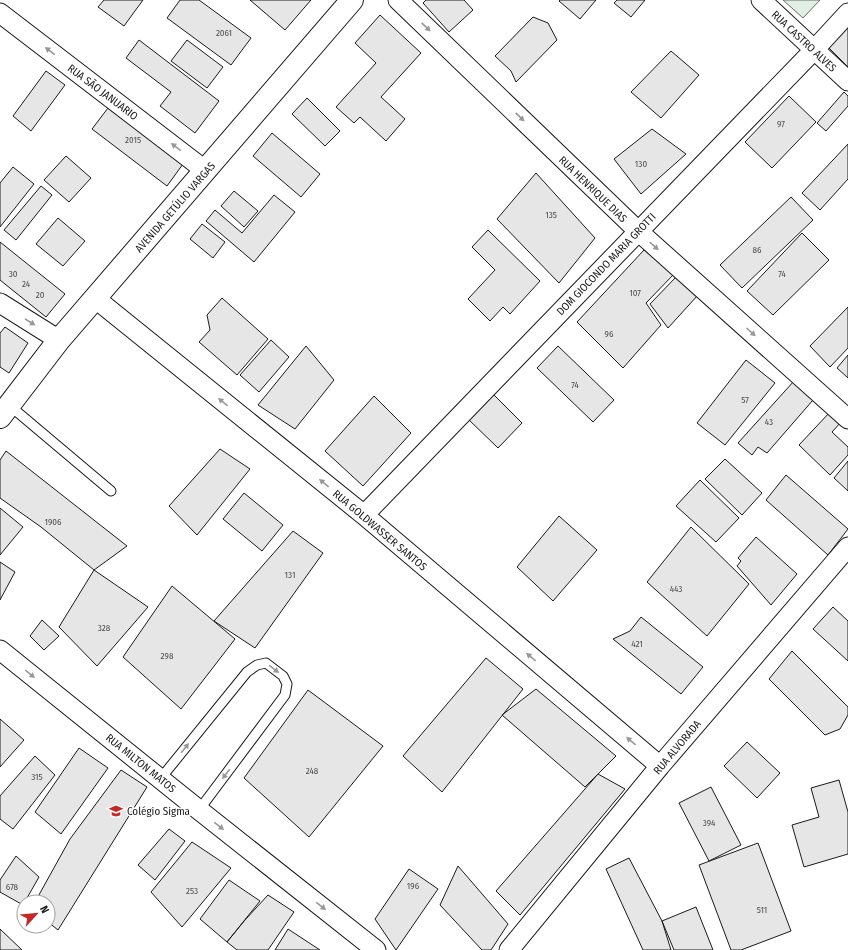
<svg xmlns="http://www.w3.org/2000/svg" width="848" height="950" font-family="'Fira Sans Condensed',sans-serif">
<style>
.green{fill:#e0efe3;stroke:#6a6a6a}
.building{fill:#e6e6e6;stroke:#1a1a1a}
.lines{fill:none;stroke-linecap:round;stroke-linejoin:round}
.service-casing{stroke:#1a1a1a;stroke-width:11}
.minor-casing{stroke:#1a1a1a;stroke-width:21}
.tertiary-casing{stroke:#1a1a1a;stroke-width:24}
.service{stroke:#fff;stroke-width:9}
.minor{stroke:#fff;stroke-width:19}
.tertiary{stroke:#fff;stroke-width:22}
.oneway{fill:#989898}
.labels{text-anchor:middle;stroke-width:3;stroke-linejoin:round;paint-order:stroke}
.number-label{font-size:9px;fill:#4d4d4d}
.street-label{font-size:11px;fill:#1a1a1a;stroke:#fff}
.poi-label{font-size:11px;fill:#1a1a1a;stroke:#fff;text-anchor:start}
</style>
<rect width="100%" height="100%" fill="#fff"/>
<path class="green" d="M783 0H820L803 18Z"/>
<path class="building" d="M104 0H143L124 26 98 7Z
M180 0H199L251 38 231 65 167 18Z
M250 0H311L285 30Z
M426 0H464L473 10 449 32 423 3Z
M560 0H596L580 19 559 1Z
M617 0H645L631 17 614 3Z
M380 15 421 53 381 97 405 119 386 141 360 117 354 123 336 107 376 63 355 43Z
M533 17 548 23 557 40 516 82 511 71 495 56Z
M848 22V67L826 45Z
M139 40 219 101 195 133 160 106 171 92 126 58Z
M187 40 223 67 207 88 171 61Z
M671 51 699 75 661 118 631 92Z
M46 71 65 85 31 131 13 116Z
M844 92 848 96V106L826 131 817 123Z
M789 96 816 122 772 168 745 142Z
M307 98 340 131 325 146 292 114Z
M108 108 183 164 167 186 92 129Z
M652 129 686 154 641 194 614 159Z
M272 133 320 174 301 197 253 156Z
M848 144V179L820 210 802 193Z
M66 156 91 178 69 202 44 180Z
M13 167 34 184 0 227V183Z
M536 173 595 238 559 283 497 219Z
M41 186 52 195 16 240 4 230Z
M234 191 258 211 244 227 221 206Z
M274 195 295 212 254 262 206 221 215 210 242 233Z
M791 197 813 220 742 288 720 265Z
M58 218 85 241 63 266 36 244Z
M202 224 225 242 213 258 190 239Z
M488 230 540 281 510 314 503 307 490 321 468 299 495 270 472 247Z
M802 233 829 260 773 315 747 291Z
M0 242 65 294 46 317 0 280Z
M644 250 674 274 646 303 661 325 623 368 577 322Z
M677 276 698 295 668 328 650 304Z
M222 298 268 339 237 375 199 342 210 330 207 315Z
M848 307V348L830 367 810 346Z
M5 327 28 343 9 373 0 367V333Z
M271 340 289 357 259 392 240 375Z
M306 346 334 380 295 429 258 405Z
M558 346 614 400 593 422 537 368Z
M848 355V378L837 368Z
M746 360 775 383 725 445 697 423Z
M794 381 813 400 767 453 758 447 752 455 738 443Z
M491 392 522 423 498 448 467 418Z
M374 396 411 433 363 486 325 451Z
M830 412 841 422 832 432 848 447V455L830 475 799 445Z
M220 449 250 469 197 535 169 506Z
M6 451 127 546 94 570 41 527 0 498V460Z
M725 459 762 493 742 515 705 479Z
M848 461V491L834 478Z
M786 475 848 529 828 555 766 500Z
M700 480 739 518 716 542 676 506Z
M244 493 283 525 262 551 223 519Z
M0 508 23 527 0 555Z
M559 516 597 550 553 601 517 567Z
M691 527 749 584 707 636 647 582Z
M293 531 323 553 255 648 214 621Z
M756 537 797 574 771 605 737 566 741 561 738 558Z
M0 562 15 572 0 600Z
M94 570 148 607 97 666 59 627Z
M172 586 235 639 181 709 123 657Z
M833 607 848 621V661L813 629Z
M641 617 703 667 681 694 613 639 630 631Z
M42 620 59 636 44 650 30 636Z
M792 651 848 707V715L840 729 825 735 769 679Z
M486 658 523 689 442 792 403 756Z
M536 689 616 756 585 787 502 715Z
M308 690 383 746 309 837 244 778Z
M0 719 24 740 0 767Z
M747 742 780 773 757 798 724 766Z
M79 748 108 768 61 834 35 812Z
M35 756 55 775 13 829 0 819V796Z
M121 770 147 787 58 930 48 922V902H35L70 839Z
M598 774 625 789 520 915 496 891Z
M839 780 848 812V854L804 867 792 825 819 817 811 788Z
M711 787 741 845 709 861 679 803Z
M169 829 185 841 155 880 138 865Z
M192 842 231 868 182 927 151 892Z
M758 843 791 931 741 950H731L699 865Z
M16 856 39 877 23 905 0 892V880Z
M629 858 662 921 671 950H643L606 869Z
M458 866 508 924 491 950H482L440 905Z
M409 869 438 889 396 950 375 919Z
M229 880 260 901 227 942 200 919Z
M268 895 294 912 268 950H237L227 942 245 920Z
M696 907 713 950H674L662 921Z
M0 929 22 950H0Z
M288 929 320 950H275Z"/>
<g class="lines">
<g class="service-casing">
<path id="service" d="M9 405 111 491
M161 778 247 672 257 665 266 663 283 676 287 684 285 695 199 810"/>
</g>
<g class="minor-casing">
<path id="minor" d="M398 0 638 231 848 419
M761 0 848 81
M0 13 206 171
M96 299 364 515 660 766
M0 303 59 340
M364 515 814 50 848 13
M0 650 199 810 376 950
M509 950 660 766 848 547"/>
</g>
<g class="tertiary-casing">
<path id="tertiary" d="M0 417 59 340 352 0"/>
</g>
<use href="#service" class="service"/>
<use href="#minor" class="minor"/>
<use href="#tertiary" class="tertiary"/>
</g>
<defs><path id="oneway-solid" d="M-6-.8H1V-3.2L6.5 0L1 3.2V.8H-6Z"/></defs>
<g class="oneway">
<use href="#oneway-solid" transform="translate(426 27) rotate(44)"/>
<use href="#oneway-solid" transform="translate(50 51) rotate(-143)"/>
<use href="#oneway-solid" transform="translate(520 117) rotate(44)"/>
<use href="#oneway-solid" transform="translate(176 147) rotate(-143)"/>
<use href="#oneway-solid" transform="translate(654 246) rotate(42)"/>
<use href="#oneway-solid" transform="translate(30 322) rotate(32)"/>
<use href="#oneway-solid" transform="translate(751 332) rotate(42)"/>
<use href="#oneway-solid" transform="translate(223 402) rotate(-141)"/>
<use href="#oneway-solid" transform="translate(324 483) rotate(-141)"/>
<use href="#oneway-solid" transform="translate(531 657) rotate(-140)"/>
<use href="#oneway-solid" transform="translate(274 669) rotate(37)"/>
<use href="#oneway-solid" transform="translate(30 674) rotate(39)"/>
<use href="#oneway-solid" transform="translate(631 741) rotate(-140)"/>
<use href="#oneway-solid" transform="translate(185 748) rotate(-51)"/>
<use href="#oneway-solid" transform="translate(226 774) rotate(127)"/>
<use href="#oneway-solid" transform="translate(219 826) rotate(38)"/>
<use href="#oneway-solid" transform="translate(321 906) rotate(38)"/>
</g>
<defs>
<g id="school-bare" transform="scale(1.08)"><path d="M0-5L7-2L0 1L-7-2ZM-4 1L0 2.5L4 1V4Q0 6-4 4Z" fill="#c62828" stroke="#fff" stroke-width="2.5" paint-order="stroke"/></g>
</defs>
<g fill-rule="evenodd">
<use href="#school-bare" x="116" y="811"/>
</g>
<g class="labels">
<g class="number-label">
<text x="224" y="36">2061</text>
<text x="781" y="127">97</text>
<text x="133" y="143">2015</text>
<text x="641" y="167">130</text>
<text x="551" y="218">135</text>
<text x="757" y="253">86</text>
<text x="13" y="277">30</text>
<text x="782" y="277">74</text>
<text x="26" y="287">24</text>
<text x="635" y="296">107</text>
<text x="40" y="298">20</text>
<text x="609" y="337">96</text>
<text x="575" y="388">74</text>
<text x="745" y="403">57</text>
<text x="769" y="425">43</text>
<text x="53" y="525">1906</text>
<text x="290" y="578">131</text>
<text x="676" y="592">443</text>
<text x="104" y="631">328</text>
<text x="637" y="647">421</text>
<text x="167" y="659">298</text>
<text x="312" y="774">248</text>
<text x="37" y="780">315</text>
<text x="709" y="826">394</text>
<text x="413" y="889">196</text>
<text x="12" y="890">678</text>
<text x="192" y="894">253</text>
<text x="762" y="913">511</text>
</g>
<g class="street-label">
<text transform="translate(804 41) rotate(43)" y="4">RUA CASTRO ALVES</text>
<text transform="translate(103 92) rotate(37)" y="4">RUA SÃO JANUARIO</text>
<text transform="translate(593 189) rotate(44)" y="4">RUA HENRIQUE DIAS</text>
<text transform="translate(175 207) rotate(-49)" y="4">AVENIDA GETÚLIO VARGAS</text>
<text transform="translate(606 264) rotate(-46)" y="4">DOM GIOCONDO MARIA GROTTI</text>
<text transform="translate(380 530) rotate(40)" y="4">RUA GOLDWASSER SANTOS</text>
<text transform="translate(677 747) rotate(-50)" y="4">RUA ALVORADA</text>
<text transform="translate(141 763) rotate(39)" y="4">RUA MILTON MATOS</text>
</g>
<g class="poi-label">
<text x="127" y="815">Colégio Sigma</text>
</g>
</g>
<g transform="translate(36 914) rotate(63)"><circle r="19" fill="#ffffff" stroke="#a3a3a3"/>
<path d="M0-3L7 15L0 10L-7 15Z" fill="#c62828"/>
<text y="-6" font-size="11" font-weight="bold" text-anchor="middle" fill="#1a1a1a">N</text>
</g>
</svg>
